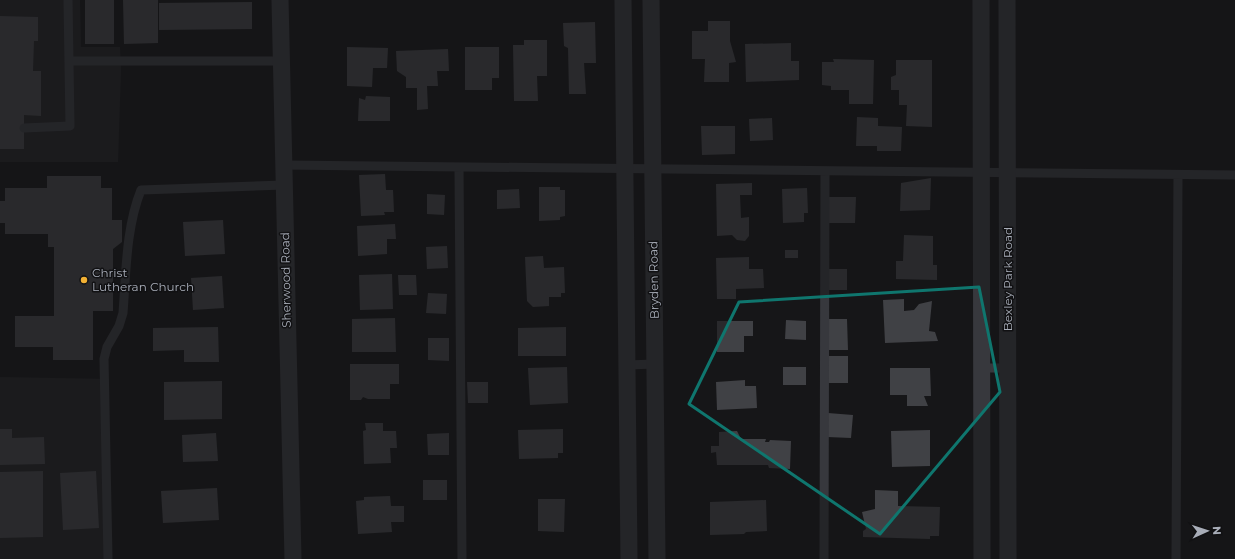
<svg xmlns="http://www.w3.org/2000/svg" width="1235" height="559" font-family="Montserrat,sans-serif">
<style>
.built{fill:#222225}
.building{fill:#404145}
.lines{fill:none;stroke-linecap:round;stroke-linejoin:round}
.lane{stroke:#37383d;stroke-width:9}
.street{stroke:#37383d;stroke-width:17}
.marked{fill:none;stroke:#0f766e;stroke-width:3;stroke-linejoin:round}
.poi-dot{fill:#f2b134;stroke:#111113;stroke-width:1.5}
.labels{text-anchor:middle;stroke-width:3;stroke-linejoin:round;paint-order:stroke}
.poi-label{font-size:12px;fill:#a8adb8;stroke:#111113;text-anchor:start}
.street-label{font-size:12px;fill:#a8adb8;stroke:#111113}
</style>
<rect width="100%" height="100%" fill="#161618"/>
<path class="built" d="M0 0H80L81 47H120L121 70 118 162H0Z
M0 377 109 379 104 409 108 559H0Z"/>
<path class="building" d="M85 0H114V44H85Z
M123 0H158V43L124 44Z
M252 2V29L159 30V3Z
M0 16 38 17V41H34L33 71H41V116L24 115V149H0Z
M708 21H730V41L736 62 729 63V82H704L705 59H692V31H708Z
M595 22 596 63H584L586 94H569L568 48 564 46 563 23Z
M524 40H547V76H537L538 101H514L513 45H524Z
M791 43V61H799V80L746 82 745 44Z
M347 47 388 48 387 68H373L372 87 347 86Z
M465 47H499V78H492V90H465Z
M448 49 449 71H437L438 86H427L428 109 417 110V88H406V77L397 71 396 51Z
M833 59 874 60 873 104H849V90H831V86L822 85V62H834Z
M896 60H932V127L906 126 907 105H899V90H891V77L896 75Z
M366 96 390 97V121H358L359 98 365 100Z
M857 117 878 118V126L902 127 901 151H877V146H856Z
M772 118 773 140 750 141 749 119Z
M701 126H735V154L702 155Z
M385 174 386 190H393L394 212H384L385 215 361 216 359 175Z
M47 176H101V188H112V220H122V242L113 249V311H93V360H53V347H15V316H54V247H48V234H5V223H0V201H5V188H47Z
M931 178 930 210 900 211 901 183Z
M752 183V195H740L741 218 749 217V236L745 241 737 240 732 235 717 236 716 184Z
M539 187H560V190H565V216L560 217V220L539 221Z
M807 188 808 213H804V222L783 223 782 189Z
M519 189 520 208 497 209V190Z
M427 194 445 195 444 215 427 214Z
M828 197H856L855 223H827Z
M223 220 225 254 185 256 183 222Z
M395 224 396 239H387V254L358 256 357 226Z
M904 235 933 236V265H937V280L896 279V261H903Z
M447 246 448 268 427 269 426 247Z
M785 250H798V258H785Z
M543 256 544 268 564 267 565 293H561V297H549V306L533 307 527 301 525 257Z
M749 257V269H763L764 288 736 289V299H717L716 258Z
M827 269H847V290H827Z
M392 274 393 309 360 310 359 275Z
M398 275H416L417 295H399Z
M222 276 224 308 193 310 191 278Z
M428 293 447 294 446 314 426 313Z
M904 299V311L914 310 919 304 932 301 929 331 935 332 938 341 885 343 883 300Z
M395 318 396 352H352V319Z
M826 319H847L848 350H827Z
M786 320 806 321V340L785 339Z
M717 321H753V336H744V352H717Z
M218 327 219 362H184V350L153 351V328Z
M566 327V356H518V328Z
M428 338H449V361L428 360Z
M826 356H848V383H826Z
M350 364H399V384H390V399H368L363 397 361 400H350Z
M567 367 568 403 530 405 528 368Z
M783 367H806V385H783Z
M890 368H930L931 396H924L928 406H907V395H890Z
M745 380V386H756L757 408 717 410 716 382Z
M222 381V419L164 420V382Z
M467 382H488V403H468Z
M828 413 853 415 851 438 827 437Z
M365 423H383V431H396L397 448H390L391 463 364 464 363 431 366 430Z
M0 429H12V438L44 437 45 464 0 465Z
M563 429V453H558V458L519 459 518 430Z
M930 430V466L892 467 891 431Z
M737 431 741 439H766L765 442H769L770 440 791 441 790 469 769 468 768 465H717L716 452 711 453V446H719V432Z
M216 433 218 461 183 462 182 435Z
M449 433V455H428L427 434Z
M43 471V537L0 538V472Z
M96 471 99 528 63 530 60 473Z
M423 480H447V500H423Z
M217 488 219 520 163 523 161 491Z
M875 490 898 491V506L940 507 939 536H930V539L863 537V531L866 529 862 512 875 509Z
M390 496 391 506H404V522H391L392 532 358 534 356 501 364 500V497Z
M538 499H565L564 532 538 531Z
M766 500 767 531 746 532 744 534 710 535V502Z"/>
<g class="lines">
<path class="lane" d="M69 61H281
M24 128 70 126 68 0
M283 165 1235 175
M459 167 462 559
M627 365 655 364
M982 368H1008
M108 559 104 359 107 347 119 326 123 313C126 273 126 227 141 190L284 185
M824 559 825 171
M1176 559 1178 175"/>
<path class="street" d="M280 0 293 559
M623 0 629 559
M651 0 657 559
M981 0 982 559
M1007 0 1008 559"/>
</g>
<path d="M0 0H1235V559H0ZM979 287 1000 392 880 534 689 404 739 302Z" fill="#161618" fill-opacity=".55" fill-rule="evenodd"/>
<path class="marked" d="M979 287 1000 392 880 534 689 404 739 302Z"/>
<circle class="poi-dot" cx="84" cy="280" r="4"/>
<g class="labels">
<g class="poi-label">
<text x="92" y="277">Christ<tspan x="92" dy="14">Lutheran Church</tspan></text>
</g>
<g class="street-label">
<text transform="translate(1008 279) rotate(-90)" y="4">Bexley Park Road</text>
<text transform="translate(286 280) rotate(-91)" y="4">Sherwood Road</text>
<text transform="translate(654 280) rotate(-91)" y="4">Bryden Road</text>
</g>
</g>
<g transform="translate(1207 531) rotate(87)" stroke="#111113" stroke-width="3" paint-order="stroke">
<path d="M0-3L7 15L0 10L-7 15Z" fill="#a8adb8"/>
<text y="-6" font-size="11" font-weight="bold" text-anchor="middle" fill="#a8adb8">N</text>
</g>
</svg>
